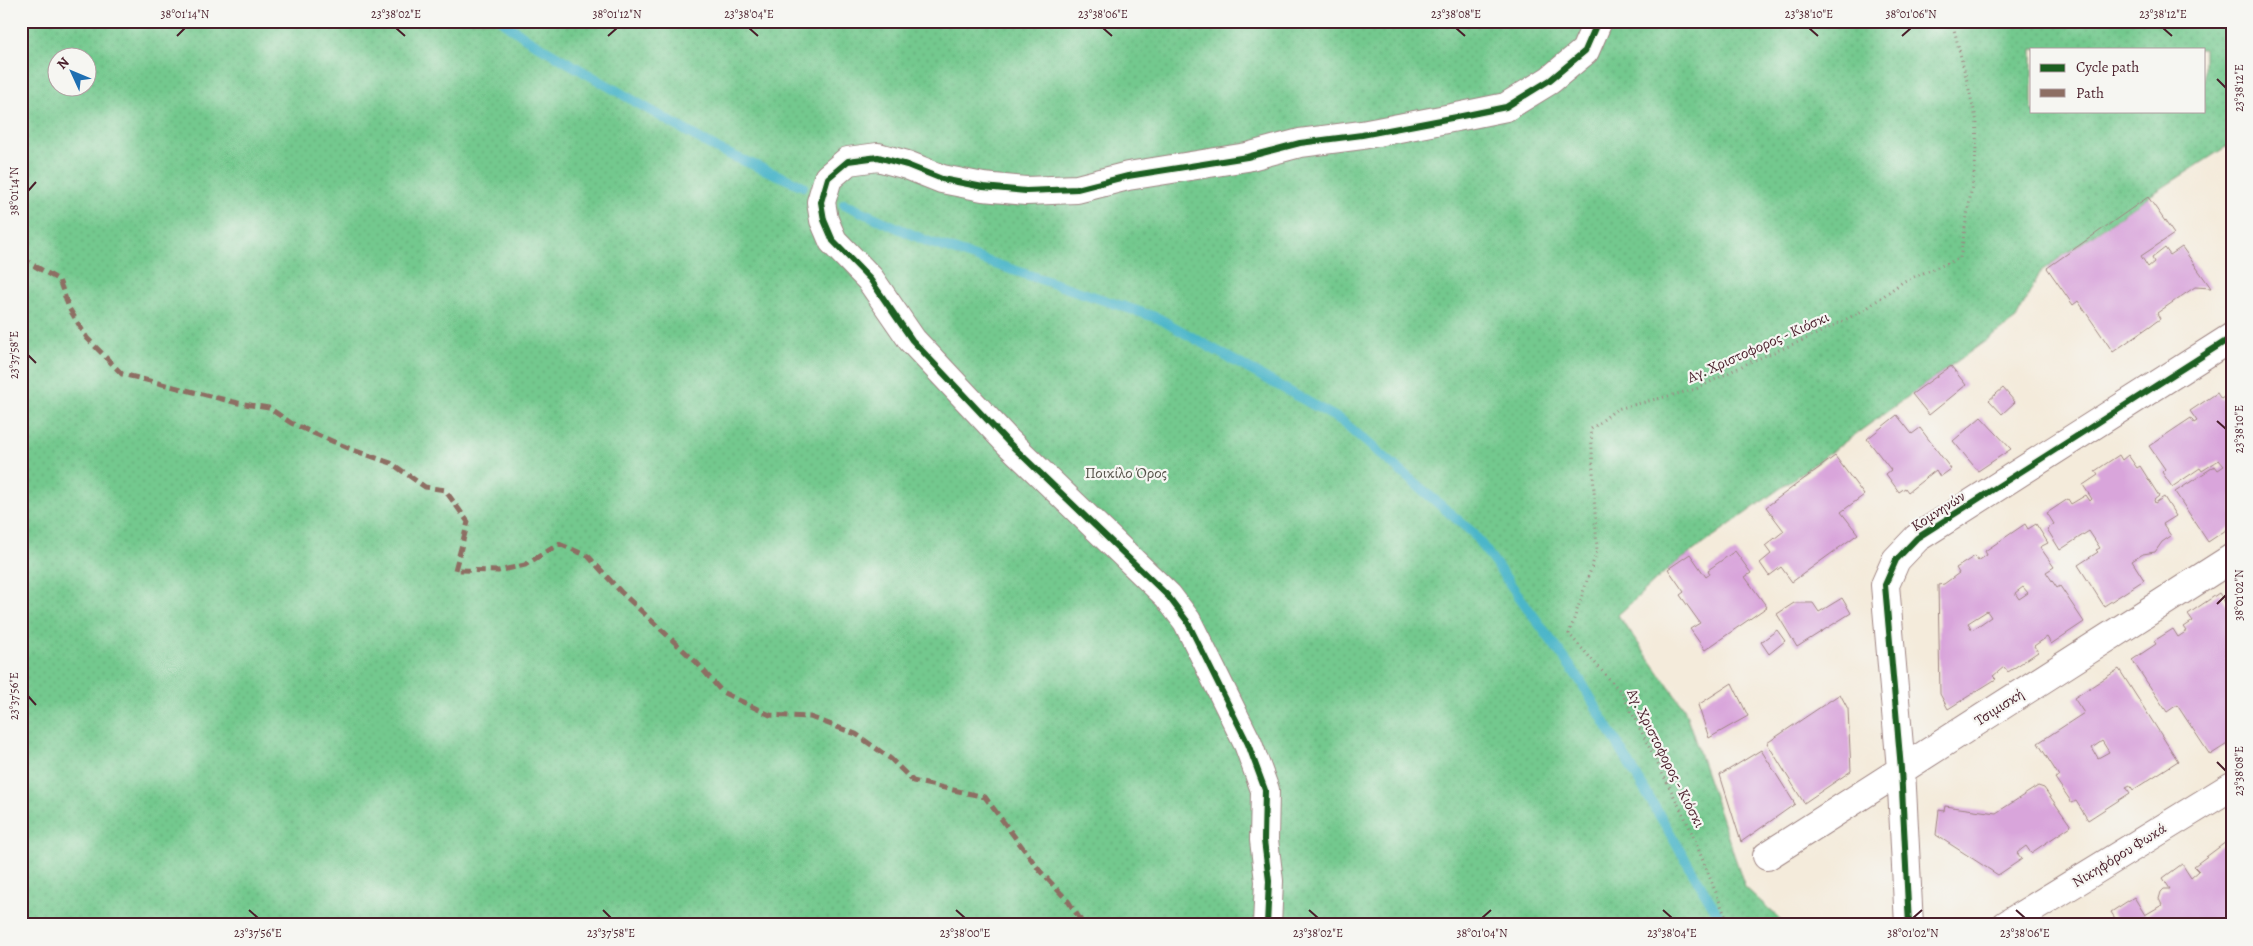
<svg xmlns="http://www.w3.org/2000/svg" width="2253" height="946" font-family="Alegreya,serif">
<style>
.park{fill:url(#park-dots);stroke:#5e745c;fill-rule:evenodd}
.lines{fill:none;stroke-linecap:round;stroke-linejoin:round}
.stream{stroke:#4cb6c9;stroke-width:10}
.building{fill:#d9a5db;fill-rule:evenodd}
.minor-casing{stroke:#9f8583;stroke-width:30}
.path{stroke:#9f8583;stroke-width:3;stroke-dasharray:1 4;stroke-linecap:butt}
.minor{stroke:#fff;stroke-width:28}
.quiet{stroke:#8d6e63;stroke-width:5;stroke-dasharray:10 5;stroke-linecap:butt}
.cycleway-casing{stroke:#f6f6f2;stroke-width:9}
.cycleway{stroke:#1b5e20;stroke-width:6}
.ticks{fill:none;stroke:#4a1f2b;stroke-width:2}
.labels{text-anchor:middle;stroke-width:4.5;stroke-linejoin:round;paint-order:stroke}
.street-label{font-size:15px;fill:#4a1f2b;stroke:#f6f6f2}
.park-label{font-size:15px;fill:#565249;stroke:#f6f6f2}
.neatline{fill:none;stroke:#4a1f2b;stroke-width:2}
.ticks-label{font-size:12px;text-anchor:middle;fill:#4a1f2b}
</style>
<defs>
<pattern id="park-dots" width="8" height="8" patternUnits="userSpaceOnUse" patternTransform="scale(1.25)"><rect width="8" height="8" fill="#73c98e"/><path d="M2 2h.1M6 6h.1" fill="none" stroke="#65ac7b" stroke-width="1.8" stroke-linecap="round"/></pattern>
</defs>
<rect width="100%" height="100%" fill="#f6f6f2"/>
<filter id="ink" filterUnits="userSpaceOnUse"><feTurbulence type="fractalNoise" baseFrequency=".02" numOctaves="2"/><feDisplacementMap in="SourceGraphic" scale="10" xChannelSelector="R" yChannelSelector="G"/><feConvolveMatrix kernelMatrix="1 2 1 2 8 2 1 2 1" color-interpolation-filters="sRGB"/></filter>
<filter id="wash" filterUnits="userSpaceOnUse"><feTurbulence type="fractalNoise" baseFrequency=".0096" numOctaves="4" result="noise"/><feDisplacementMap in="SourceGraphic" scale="20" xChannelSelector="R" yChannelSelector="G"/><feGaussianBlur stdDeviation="1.12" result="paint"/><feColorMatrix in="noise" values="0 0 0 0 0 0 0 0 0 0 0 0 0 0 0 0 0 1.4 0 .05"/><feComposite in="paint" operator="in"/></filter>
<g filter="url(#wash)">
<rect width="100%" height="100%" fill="#f4ebdb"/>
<path class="park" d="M21 21H2232V143L2148 197 2041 271 2016 319 1668 569 1618 615 1684 708 1745 887 1781 920 1783 925H21ZM2032 49H2204V111H2032ZM58 58H88V88H58Z"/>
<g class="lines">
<path class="stream" d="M502 21 527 39 719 150 803 186
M844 204 929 242 1158 318 1342 421 1473 533 1580 680 1724 925"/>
</g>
<g id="blocks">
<path class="building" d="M2148 197 2174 234 2141 256 2148 267 2154 262 2152 258 2165 248 2170 255 2182 247 2211 288 2195 287 2157 313 2160 319 2113 352 2078 301 2073 305 2047 268Z
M1951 366 1966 385 1929 415 1912 394Z
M2003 388 2015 402 2002 414 1989 400Z
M2232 392V526L2208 542 2175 492 2215 466 2218 470 2224 466 2219 460 2202 471 2200 468 2172 487 2162 472 2165 469 2149 446 2191 418 2194 423 2197 421 2190 411 2217 393 2221 399Z
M1897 415 1912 434 1920 428 1951 469 1940 477 1936 470 1908 492 1905 488 1899 492 1886 474 1891 470 1867 439Z
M1981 417 2011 449 1978 471 1953 441Z
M2119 455 2122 460 2128 455 2137 468 2140 466 2159 496 2154 500 2155 503 2164 497 2176 516 2163 524 2171 536 2162 542 2155 552 2143 554 2132 561 2144 580 2104 606 2078 565 2098 552 2096 550 2100 548 2089 531 2060 550 2047 529 2054 524 2047 513 2068 499 2071 504 2086 495 2090 501 2092 499 2083 485 2098 475 2095 471Z
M1835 456 1864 495 1841 512 1858 534 1792 582 1781 567 1769 576 1760 563 1771 554 1765 546 1784 531 1766 507Z
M2025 524 2028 529 2036 524 2048 543 2040 547 2054 567 2046 572 2057 588 2060 586 2084 622 2051 644 2047 637 2034 646 2038 652 2008 672 2004 667 1993 676 1996 679 1948 709 1940 694 1938 585 1944 584 1959 573 1956 568 1975 556 1978 561 1987 555 1985 551ZM2023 587 2028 593 2019 599 2015 593ZM1987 611 1991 617 1972 630 1968 623Z
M1735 551 1751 573 1745 577 1767 607 1705 650 1690 629 1700 623 1680 595 1684 592 1668 569 1690 554 1706 577 1710 574 1708 570Z
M2219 593 2232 613V731L2228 733 2232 741 2210 755 2177 705 2167 712 2132 660 2156 644 2154 641 2173 629 2178 637 2187 631 2184 627 2193 621 2188 614Z
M1842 598 1851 613 1797 647 1777 614 1794 603H1813L1819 612Z
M1777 630 1785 641 1769 654 1761 642Z
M2119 669 2178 761 2133 790 2130 785 2126 787 2130 793 2088 820 2076 801 2072 803 2055 778 2059 776 2038 743 2084 713 2074 698ZM2102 741 2109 752 2098 758 2092 748Z
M1732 683 1748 716 1709 738 1698 705Z
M1840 694 1848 709 1851 771 1804 803 1767 743Z
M1761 750 1795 804 1741 842 1720 775Z
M2038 786 2044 788 2071 826 2031 853 2026 846 2022 849 2017 853 2022 859 1998 875 1936 835 1939 810 1944 811 1945 806 1996 813Z
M2226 842 2232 850V925H2100L2106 921 2108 925 2116 920 2111 912 2134 897 2145 915 2162 905 2159 899 2161 892 2164 889H2170L2163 878 2182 864 2191 878 2199 871 2194 866Z"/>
</g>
</g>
<g filter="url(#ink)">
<use href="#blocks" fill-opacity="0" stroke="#9f8583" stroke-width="1"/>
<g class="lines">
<g class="minor-casing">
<path id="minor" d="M1767 856 2232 558
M1267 925 1269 881 1264 840 1265 790 1248 744 1203 653 1187 621 1168 596 1008 442 912 340 870 279 833 241 824 220 821 202 828 178 848 161 878 157 907 165 942 179 983 187 1026 191 1077 189 1128 176 1247 157 1300 143 1362 135 1462 116 1506 107 1550 80 1585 51 1598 21
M1909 925 1901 769 1885 585 1896 560 1917 538 2232 337
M2006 925 2232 786"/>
</g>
<path class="path" d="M1729 925 1689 826 1622 693 1569 634 1597 551 1591 429 1617 409 1696 389 1750 362 1813 336 1864 310 1904 281 1960 258 1975 168 1977 122 1952 21"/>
<use href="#minor" class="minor"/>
<path class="quiet" d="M21 258 59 280 69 308 87 338 122 374 238 403 269 408 291 423 320 436 353 450 391 463 425 487 445 490 468 522 455 570 498 571 525 565 559 544 588 556 621 592 697 663 722 692 770 715 810 717 856 734 891 759 913 781 985 797 1040 871 1068 901 1084 925"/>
<g class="cycleway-casing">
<path id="cycleway" d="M1267 925 1269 881 1264 840 1265 790 1248 744 1203 653 1187 621 1168 596 1008 442 912 340 870 279 833 241 824 220 821 202 828 178 848 161 878 157 907 165 942 179 983 187 1026 191 1077 189 1128 176 1247 157 1300 143 1362 135 1462 116 1506 107 1550 80 1585 51 1598 21
M1909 925 1901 769 1885 585 1896 560 1917 538 2232 337"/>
</g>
<use href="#cycleway" class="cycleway"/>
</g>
</g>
<path class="ticks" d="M396 28 405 36M749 28 758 36M1103 28 1112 36M1456 28 1465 36M1809 28 1818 36M2163 28 2172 36M177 36 185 28M608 36 617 28M1902 36 1911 28M2217 79 2226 88M28 191 36 182M28 355 36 363M2217 421 2226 429M2217 604 2226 595M28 696 36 705M2217 762 2226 771M249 910 258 918M603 910 611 918M956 910 965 918M1309 910 1318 918M1663 910 1672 918M2016 910 2025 918M1482 918 1491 910M1913 918 1922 910"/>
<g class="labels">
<g class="street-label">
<text transform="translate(1758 347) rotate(-24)" y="5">Αγ. Χριστοφορος - Κιόσκι</text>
<text transform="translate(1938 511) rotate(-33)" y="5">Κομνηνών</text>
<text transform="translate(1999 707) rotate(-33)" y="5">Τσιμισκή</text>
<text transform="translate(1666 758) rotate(63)" y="5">Αγ. Χριστοφορος - Κιόσκι</text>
<text transform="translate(2119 855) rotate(-32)" y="5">Νικηφόρου Φωκά</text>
</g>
<g class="park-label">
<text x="1126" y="478">Ποικίλο Όρος</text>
</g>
</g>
<rect width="2253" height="946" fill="none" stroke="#f6f6f2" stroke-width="55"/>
<rect x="2030" y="48" width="175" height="65" fill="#f6f6f2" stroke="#b1a0a2"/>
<rect x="2040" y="64" width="25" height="8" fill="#1b5e20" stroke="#b1a0a2"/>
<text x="2076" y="72" font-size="15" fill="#4a1f2b">Cycle path</text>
<rect x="2040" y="89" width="25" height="8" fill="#8d6e63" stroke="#b1a0a2"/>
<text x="2076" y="98" font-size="15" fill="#4a1f2b">Path</text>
<g transform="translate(72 72) rotate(314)"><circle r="24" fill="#f6f6f2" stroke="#b1a0a2"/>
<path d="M0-4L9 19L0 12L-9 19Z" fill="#1f6fb2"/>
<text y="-8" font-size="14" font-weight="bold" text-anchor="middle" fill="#4a1f2b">N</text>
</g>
<rect x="28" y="28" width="2198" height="890" class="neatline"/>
<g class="ticks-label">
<text x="185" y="18">38°01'14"N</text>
<text x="396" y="18">23°38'02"E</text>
<text x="617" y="18">38°01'12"N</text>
<text x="749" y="18">23°38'04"E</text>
<text x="1103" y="18">23°38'06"E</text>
<text x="1456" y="18">23°38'08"E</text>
<text x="1809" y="18">23°38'10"E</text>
<text x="1911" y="18">38°01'06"N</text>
<text x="2163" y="18">23°38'12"E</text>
<text transform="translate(2239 88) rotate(-90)" y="4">23°38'12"E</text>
<text transform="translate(14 191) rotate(-90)" y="4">38°01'14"N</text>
<text transform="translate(14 355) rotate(-90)" y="4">23°37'58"E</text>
<text transform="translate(2239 429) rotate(-90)" y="4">23°38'10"E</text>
<text transform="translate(2239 595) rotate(-90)" y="4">38°01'02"N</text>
<text transform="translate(14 696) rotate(-90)" y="4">23°37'56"E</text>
<text transform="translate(2239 771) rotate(-90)" y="4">23°38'08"E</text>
<text x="258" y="937">23°37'56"E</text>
<text x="611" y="937">23°37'58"E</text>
<text x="965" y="937">23°38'00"E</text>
<text x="1318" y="937">23°38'02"E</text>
<text x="1482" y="937">38°01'04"N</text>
<text x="1672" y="937">23°38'04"E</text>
<text x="1913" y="937">38°01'02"N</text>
<text x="2025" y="937">23°38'06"E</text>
</g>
</svg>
